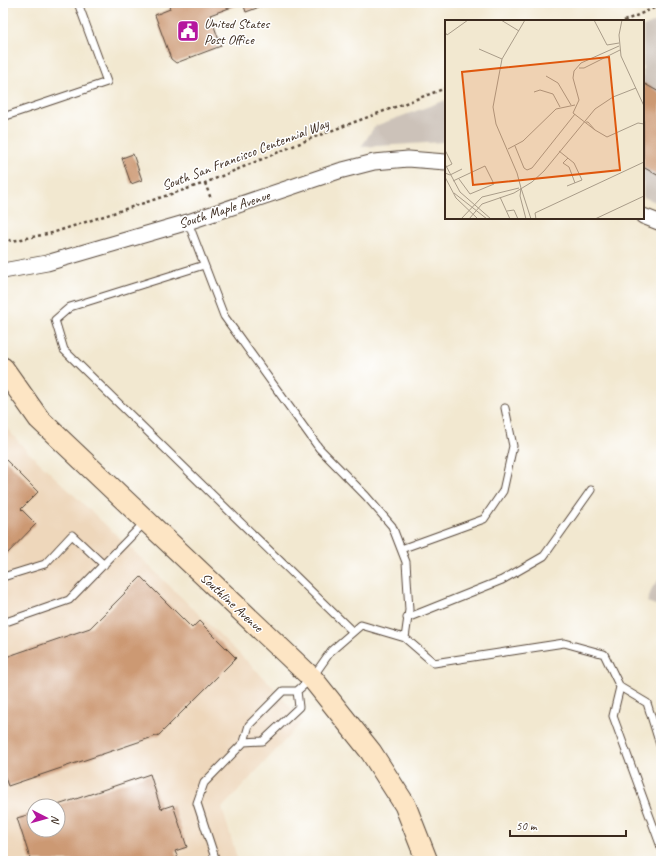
<svg xmlns="http://www.w3.org/2000/svg" width="664" height="864" font-family="Caveat,sans-serif">
<style>
.built{fill:#eed7bb;fill-rule:evenodd}
.industrial{fill:#ccc2b9}
.building{fill:#cc9973}
.lines{fill:none;stroke-linecap:round;stroke-linejoin:round}
.lane-casing{stroke:#564639;stroke-width:9}
.street-casing{stroke:#564639;stroke-width:17}
.secondary-casing{stroke:#564639;stroke-width:23}
.path{stroke:#564639;stroke-width:2.5;stroke-dasharray:3 3;stroke-linecap:butt}
.lane{stroke:#fff;stroke-width:7}
.street{stroke:#fff;stroke-width:15}
.secondary{stroke:#fde5c4;stroke-width:21}
.labels{text-anchor:middle;stroke-width:3;stroke-linejoin:round;paint-order:stroke}
.poi-label{font-size:14px;fill:#3b2a1e;stroke:#fff;text-anchor:start}
.street-label{font-size:14px;fill:#3b2a1e;stroke:#fff}
.inset-road{fill:none;stroke:#a99c89;stroke-width:1}
.view{fill:#df570d;fill-opacity:0.15;stroke:#df570d;stroke-width:2}
.inset-edge{fill:none;stroke:#3b2a1e;stroke-width:2}
</style>
<rect width="100%" height="100%" fill="#fff"/>
<filter id="ink" filterUnits="userSpaceOnUse"><feTurbulence type="fractalNoise" baseFrequency=".025" numOctaves="2"/><feDisplacementMap in="SourceGraphic" scale="8" xChannelSelector="R" yChannelSelector="G"/><feConvolveMatrix kernelMatrix="1 2 1 2 8 2 1 2 1" color-interpolation-filters="sRGB"/></filter>
<filter id="wash" filterUnits="userSpaceOnUse"><feTurbulence type="fractalNoise" baseFrequency=".012" numOctaves="4" result="noise"/><feDisplacementMap in="SourceGraphic" scale="16" xChannelSelector="R" yChannelSelector="G"/><feGaussianBlur stdDeviation="0.9" result="paint"/><feColorMatrix in="noise" values="0 0 0 0 0 0 0 0 0 0 0 0 0 0 0 0 0 1.4 0 .05"/><feComposite in="paint" operator="in"/></filter>
<g filter="url(#wash)">
<rect width="100%" height="100%" fill="#f2e8d0"/>
<path class="built" d="M3 424 26 450 142 559 271 685 303 721 222 808 238 861H4ZM34 806H58V830H34Z"/>
<path class="industrial" d="M661 20V204L643 197V27Z
M446 100V142H443L361 147 375 126Z
M661 577V607L647 602 652 588Z"/>
<g id="blocks">
<path class="building" d="M168 3H264L265 5 246 12 243 3 210 15 221 46 176 63 171 59 155 15 170 9Z
M643 83 661 93V173L659 176 643 167Z
M133 154 142 180 131 184 122 158Z
M3 457 38 492 21 509 36 524 3 558Z
M141 577 192 628 199 621 236 658 159 735 8 786 3 772V658L90 628Z
M150 774 161 809 173 805 187 847 175 851 179 861H31L17 818 34 813V830H58V806H55Z"/>
</g>
</g>
<g filter="url(#ink)">
<use href="#blocks" fill-opacity="0" stroke="#564639" stroke-width="1"/>
<g class="lines">
<g class="lane-casing">
<path id="lane" d="M3 117 107 82 78 3
M188 222 224 316 319 448 366 496 392 526 406 562 409 610 405 638
M204 265 70 307 55 320 64 350 353 632
M401 549 484 519 503 491 513 446 505 408
M3 577 45 564 72 535 104 565
M407 618 502 580 544 556 591 490
M3 623 69 600 145 522
M620 687 613 716 661 847
M297 691 299 707 263 741 244 742 249 725 283 691H297L312 678 331 651 361 625 405 638 434 663 564 643 604 654 620 687 647 703 661 748
M216 861 197 803 204 783 244 742"/>
</g>
<g class="street-casing">
<path id="street" d="M643 216 661 223
M3 271 47 263 188 222 339 171 374 162 408 159 446 162"/>
</g>
<g class="secondary-casing">
<path id="secondary" d="M3 368 39 419 312 678 371 752 405 805 427 861"/>
</g>
<path class="path" d="M624 21 661 5
M205 183 211 199
M3 238 12 241 52 233 205 183 317 136 446 88"/>
<use href="#lane" class="lane"/>
<use href="#street" class="street"/>
<use href="#secondary" class="secondary"/>
</g>
</g>
<defs>
<g id="civic-square" transform="scale(1.15)"><rect x="-9" y="-9" width="18" height="18" rx="4" fill="#b5179e" stroke="#fff"/><path d="M-.6-6.5H3V-4.5H.6V-3L4-1V1h2V6H-6V1h2V-1L-.6-3ZM-1.2 2.5V6h2.4V2.5Z" fill="#fff"/></g>
</defs>
<g fill-rule="evenodd">
<use href="#civic-square" x="188" y="31"/>
</g>
<g class="labels">
<g class="poi-label">
<text x="204" y="28">United States<tspan x="204" dy="16">Post Office</tspan></text>
</g>
<g class="street-label">
<text transform="translate(245 154) rotate(-21)" y="5">South San Francisco Centennial Way</text>
<text transform="translate(224 209) rotate(-18)" y="5">South Maple Avenue</text>
<text transform="translate(232 602) rotate(43)" y="5">Southline Avenue</text>
</g>
</g>
<g transform="translate(445 20)">
<rect width="199" height="199" fill="#f2e8d0"/>
<path class="inset-road" d="M56 0 74 11M80 0 57 39 48 87 51 104 72 153 76 168 75 176 81 199M149 0 162 25 174 23M177 0 174 15 176 36 199 86M0 12 2 15 23 0M34 29 57 39M134 48H139L175 30M101 56 113 63 126 85M89 72 95 70 108 74 115 87M141 102H143L150 110 128 93 134 80 128 58 129 51 136 43 174 26M150 110 162 117 193 103 199 104M70 126 79 148 82 150 87 148 130 94M63 129 78 121 111 89 130 85M0 130 7 144 1 147M114 131 129 143 137 160 122 166M123 138 118 143 124 147 130 163M0 144 15 172 46 199M0 153 5 155 17 149M0 157 11 178 33 199M8 161 40 146 49 164 25 174 14 159M76 168 86 199M9 173 42 199M55 177 65 199M62 191 69 190 73 199M16 199 37 177 74 168M24 199 37 184 69 173 87 162 99 151 150 89 168 77 191 68M91 199 90 193 199 142M150 199 199 176"/>
<path class="view" d="M164 37 175 150 28 165 17 52Z"/>
<rect width="199" height="199" class="inset-edge"/>
</g>
<rect width="664" height="864" fill="none" stroke="#fff" stroke-width="16"/>
<g transform="translate(46 818) rotate(96)"><circle r="19" fill="#ffffff" stroke="#b1aaa5"/>
<path d="M0-3L7 15L0 10L-7 15Z" fill="#b5179e"/>
<text y="-6" font-size="11" font-weight="bold" text-anchor="middle" fill="#3b2a1e">N</text>
</g>
<path d="M510 830v6h116v-6" fill="none" stroke="#3b2a1e" stroke-width="2"/>
<text x="516" y="830" font-size="12" fill="#3b2a1e" stroke="#ffffff" stroke-width="3" paint-order="stroke">50 m</text>
</svg>
